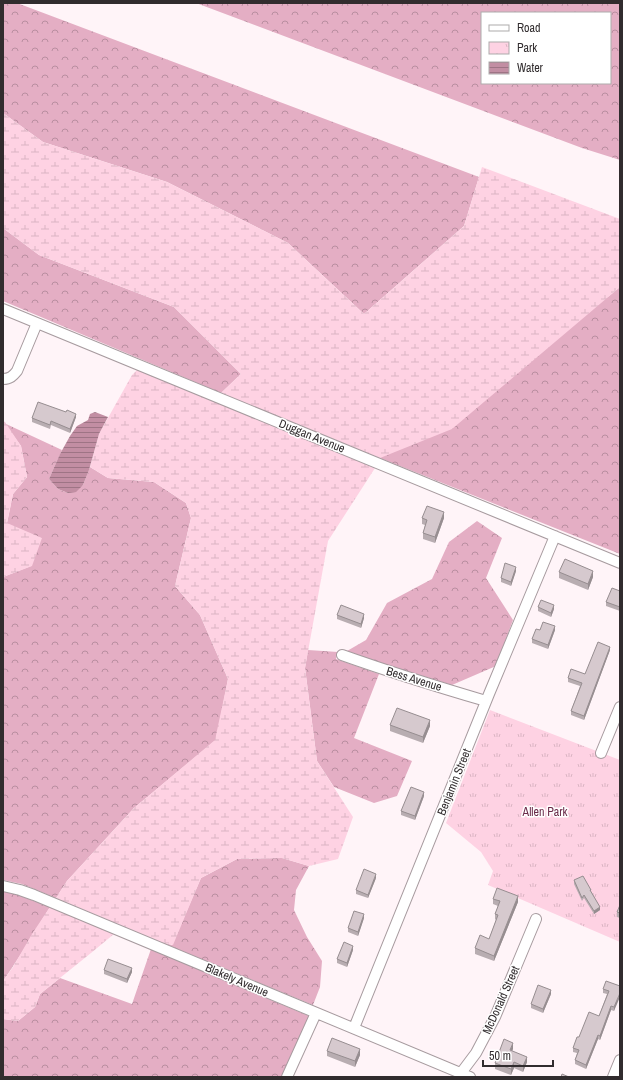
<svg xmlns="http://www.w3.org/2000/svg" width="623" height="1080" font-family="'Archivo Narrow',sans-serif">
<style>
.forest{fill:url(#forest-crowns);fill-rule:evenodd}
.wetland{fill:url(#wetland-marsh)}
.park{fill:url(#park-tufts)}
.water{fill:url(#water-rules)}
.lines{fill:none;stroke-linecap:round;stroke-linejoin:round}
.minor-casing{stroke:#a79b9f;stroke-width:12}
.minor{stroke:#fff;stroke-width:10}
.wall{fill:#b8adb1}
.shaded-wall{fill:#968d90}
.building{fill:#d6c9ce;stroke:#968d90}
.labels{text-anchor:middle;stroke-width:3;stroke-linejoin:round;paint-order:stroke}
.street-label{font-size:12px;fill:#312c2e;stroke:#fff}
.park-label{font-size:12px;fill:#6a2a49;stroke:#fff}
</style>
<defs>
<pattern id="forest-crowns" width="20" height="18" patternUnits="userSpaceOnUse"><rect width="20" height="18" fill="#e4aec4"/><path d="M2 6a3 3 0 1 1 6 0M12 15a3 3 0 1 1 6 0" fill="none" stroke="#b98ea0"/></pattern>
<pattern id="wetland-marsh" width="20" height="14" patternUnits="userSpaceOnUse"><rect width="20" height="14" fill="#fed2e3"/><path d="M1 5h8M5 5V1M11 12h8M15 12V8" fill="none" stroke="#dab4c3"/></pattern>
<pattern id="park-tufts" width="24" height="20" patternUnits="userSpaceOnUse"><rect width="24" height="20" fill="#fed2e3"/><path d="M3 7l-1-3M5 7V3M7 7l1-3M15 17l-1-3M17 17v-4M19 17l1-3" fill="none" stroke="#dab4c3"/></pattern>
<pattern id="water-rules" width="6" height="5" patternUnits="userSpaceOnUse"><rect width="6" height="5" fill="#c28ea3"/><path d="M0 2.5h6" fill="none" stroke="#9e7485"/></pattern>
</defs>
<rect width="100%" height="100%" fill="#fff4f8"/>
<path class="forest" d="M3 3H17L479 177 464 226 364 314 288 243 167 182 43 142 3 113Z
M196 3H620V160L582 148ZM482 13H610V83H482Z
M3 228 39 255 174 307 241 374 221 393 3 301Z
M620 287V554L380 458 609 296Z
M4 423 62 450 49 479 58 489 68 493 83 485 90 467 108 478 154 482 186 503 191 518 175 586 200 615 228 679 216 740 134 808 67 881 56 898 22 884 3 880V577L31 566 7 523 13 494 27 477 21 446Z
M477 521 502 538 486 578 513 620 496 666 452 685 384 664 347 651 366 640 387 603 432 579 449 542Z
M308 650 338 652 336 659 379 674 354 738 412 761 397 796 374 803 334 787 317 761 305 668Z
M282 858 309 866 296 890 294 910 307 937 322 961 320 987 313 1005 158 941 172 945 201 878 237 859Z
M3 891 18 895 50 907C34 932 20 957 3 981Z
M151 949 309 1016 282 1077H3V1019L18 1021 35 1007 40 994 60 978 132 1004Z"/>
<path class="wetland" d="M3 113 43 142 167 182 288 243 364 314 464 226 482 167 620 219V287L452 429 380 458 221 393 241 374 174 307 39 255 3 228Z
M137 370 375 468 328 541 305 668 317 761 353 817 338 859 309 866 282 858 237 859 201 878 173 945 158 941 56 898 67 881 134 808 215 740 228 679 200 615 175 586 191 518 186 503 154 482 108 478 90 467 99 434 132 375Z
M3 421 5 422 21 446 27 477 13 494 7 523 42 538 32 566 3 577Z
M50 907 114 934 91 953 40 994 35 1007 18 1021 3 1019V981L13 967 32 934Z"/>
<path class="park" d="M490 710 620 760V942L488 885 493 871 481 852 446 823Z"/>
<path class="water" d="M95 412 108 417 99 434 89 470 83 485 76 492 68 493 58 489 49 479 60 454 70 436 77 426 88 420 90 414Z"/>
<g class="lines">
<g class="minor-casing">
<path id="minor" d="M3 309 620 563
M3 379C10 379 13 376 17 371L37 323
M342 655C390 672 438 687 486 701
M601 753 620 707
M3 886 20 890 34 895 470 1077
M354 1028 489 694 555 536
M287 1077 316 1013
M460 1077 461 1073 476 1053 495 1017 536 919
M613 1077 620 1060"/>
</g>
<use href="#minor" class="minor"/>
</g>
<path class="wall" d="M66 412 76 417 70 433 51 425 50 429 32 422V418Z
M422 518H444L435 543 423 539V533L425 525 422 524Z
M516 571 511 586 501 582V578Z
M559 572 593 577 588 590 559 578Z
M620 591V611L606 606V602Z
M538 607 554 609 551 617 538 611Z
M337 615 364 618 361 628 337 619Z
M540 630H555L548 649 532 643V639Z
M610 650 584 720 571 715V711L580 686 568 682V678L585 674Z
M390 725 430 726 423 743 390 731Z
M424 796 415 820 401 815V811Z
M376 878 368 898 356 894V890Z
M574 880 591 890V892L600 910 594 914 584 898 582 901 574 884Z
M493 899 518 902 494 961 475 954V948L489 939 496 920 495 919V914L498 906 493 904Z
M620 905V918L617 917V912Z
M364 918 358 936 348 932V928Z
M353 950 347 967 337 963V959Z
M104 970 132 972 127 983 104 974Z
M620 986 614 1011 611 1010 600 1040 598 1039 586 1069 575 1064V1060L577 1053 573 1052V1048L579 1037 599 1016 607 994 603 993V989Z
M551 994 543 1013 531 1008V1004Z
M513 1049 512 1051 527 1062 523 1072 514 1068 511 1075 495 1069V1063Z
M327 1051 360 1055 355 1067 327 1056Z"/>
<path class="shaded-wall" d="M76 414V417L70 433V429Z
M444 512V518L435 543V537Z
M516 567V571L511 586V582Z
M593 571V577L588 590V584Z
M554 605V609L551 617V613Z
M364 614V618L361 628V624Z
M555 626V630L548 649V645Z
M610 647V650L584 720V716Z
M430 720V726L423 743V737Z
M424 792V796L415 820V816Z
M376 874V878L368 898V895Z
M518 896V902L494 961V956Z
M600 907V910L594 914V911Z
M364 914V918L358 936V932Z
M353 946V950L347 967V963Z
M132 968V972L127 983V979Z
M551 990V994L543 1013V1009Z
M620 993V997L614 1011V1007Z
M611 1006V1010L600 1040V1036Z
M598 1035V1039L586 1069V1065Z
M513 1043V1049L510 1056V1050Z
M360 1049V1055L355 1067V1061Z
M527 1057V1062L523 1072V1066Z
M514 1062V1068L511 1075V1069Z"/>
<path class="building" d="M38 402 66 412 67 410 76 414 70 429 51 421 50 425 32 418Z
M427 506 444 512 435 537 423 533 427 520 422 518Z
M565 559 593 571 588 584 559 572Z
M505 563 516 567 511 582 501 578Z
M612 588 620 591V607L606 602Z
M541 600 554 605 551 613 538 607Z
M341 605 364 614 361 624 337 615Z
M543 622 555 626 548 645 532 639 536 629 540 630Z
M598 642 610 647 584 716 571 711 582 683 568 678 571 669 585 674Z
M397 708 430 720 423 737 390 725Z
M411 787 424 792 415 816 401 811Z
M364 869 376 874 368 895 356 890Z
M583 876 591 890H590L600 907 594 911 584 895 582 898 574 880Z
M497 888 518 896 494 956 475 948 480 935 489 939 498 915 495 914 500 901 493 899Z
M620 905V913L617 912Z
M354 911 364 914 358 932 348 928Z
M344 942 353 946 347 963 337 959Z
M108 959 132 968 127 979 104 970Z
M606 981 620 986V993L614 1007 611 1006 600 1036 598 1035 586 1065 575 1060 579 1050 573 1048 577 1037H579L589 1012 599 1016 609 991 603 989Z
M538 985 551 990 543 1009 531 1004Z
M332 1038 360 1049 355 1061 327 1051Z
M504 1039 513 1043 510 1050 527 1057 523 1066 514 1062 511 1069 495 1063Z
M562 1074 569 1077H561Z"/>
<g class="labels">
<g class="street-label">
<text transform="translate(312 436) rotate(22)" y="4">Duggan Avenue</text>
<text transform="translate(414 679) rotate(17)" y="4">Bess Avenue</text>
<text transform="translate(454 782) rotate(-68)" y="4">Benjamin Street</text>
<text transform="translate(237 980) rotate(23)" y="4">Blakely Avenue</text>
<text transform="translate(501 1000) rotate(-66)" y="4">McDonald Street</text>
</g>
<g class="park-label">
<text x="545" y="816">Allen Park</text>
</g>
</g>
<rect width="623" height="1080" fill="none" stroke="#312c2e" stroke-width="8"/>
<rect x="481" y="12" width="130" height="72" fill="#ffffff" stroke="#adabab"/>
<rect x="489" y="25" width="20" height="6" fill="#ffffff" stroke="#adabab"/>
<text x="517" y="32" font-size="12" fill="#312c2e">Road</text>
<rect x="489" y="42" width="20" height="12" fill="url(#park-tufts)" stroke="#adabab"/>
<text x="517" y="52" font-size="12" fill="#312c2e">Park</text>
<rect x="489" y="62" width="20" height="12" fill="url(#water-rules)" stroke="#adabab"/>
<text x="517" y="72" font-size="12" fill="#312c2e">Water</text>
<path d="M483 1060v6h70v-6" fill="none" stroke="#312c2e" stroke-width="2"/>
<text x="489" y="1060" font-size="12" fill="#312c2e" stroke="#ffffff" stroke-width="3" paint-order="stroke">50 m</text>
</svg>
